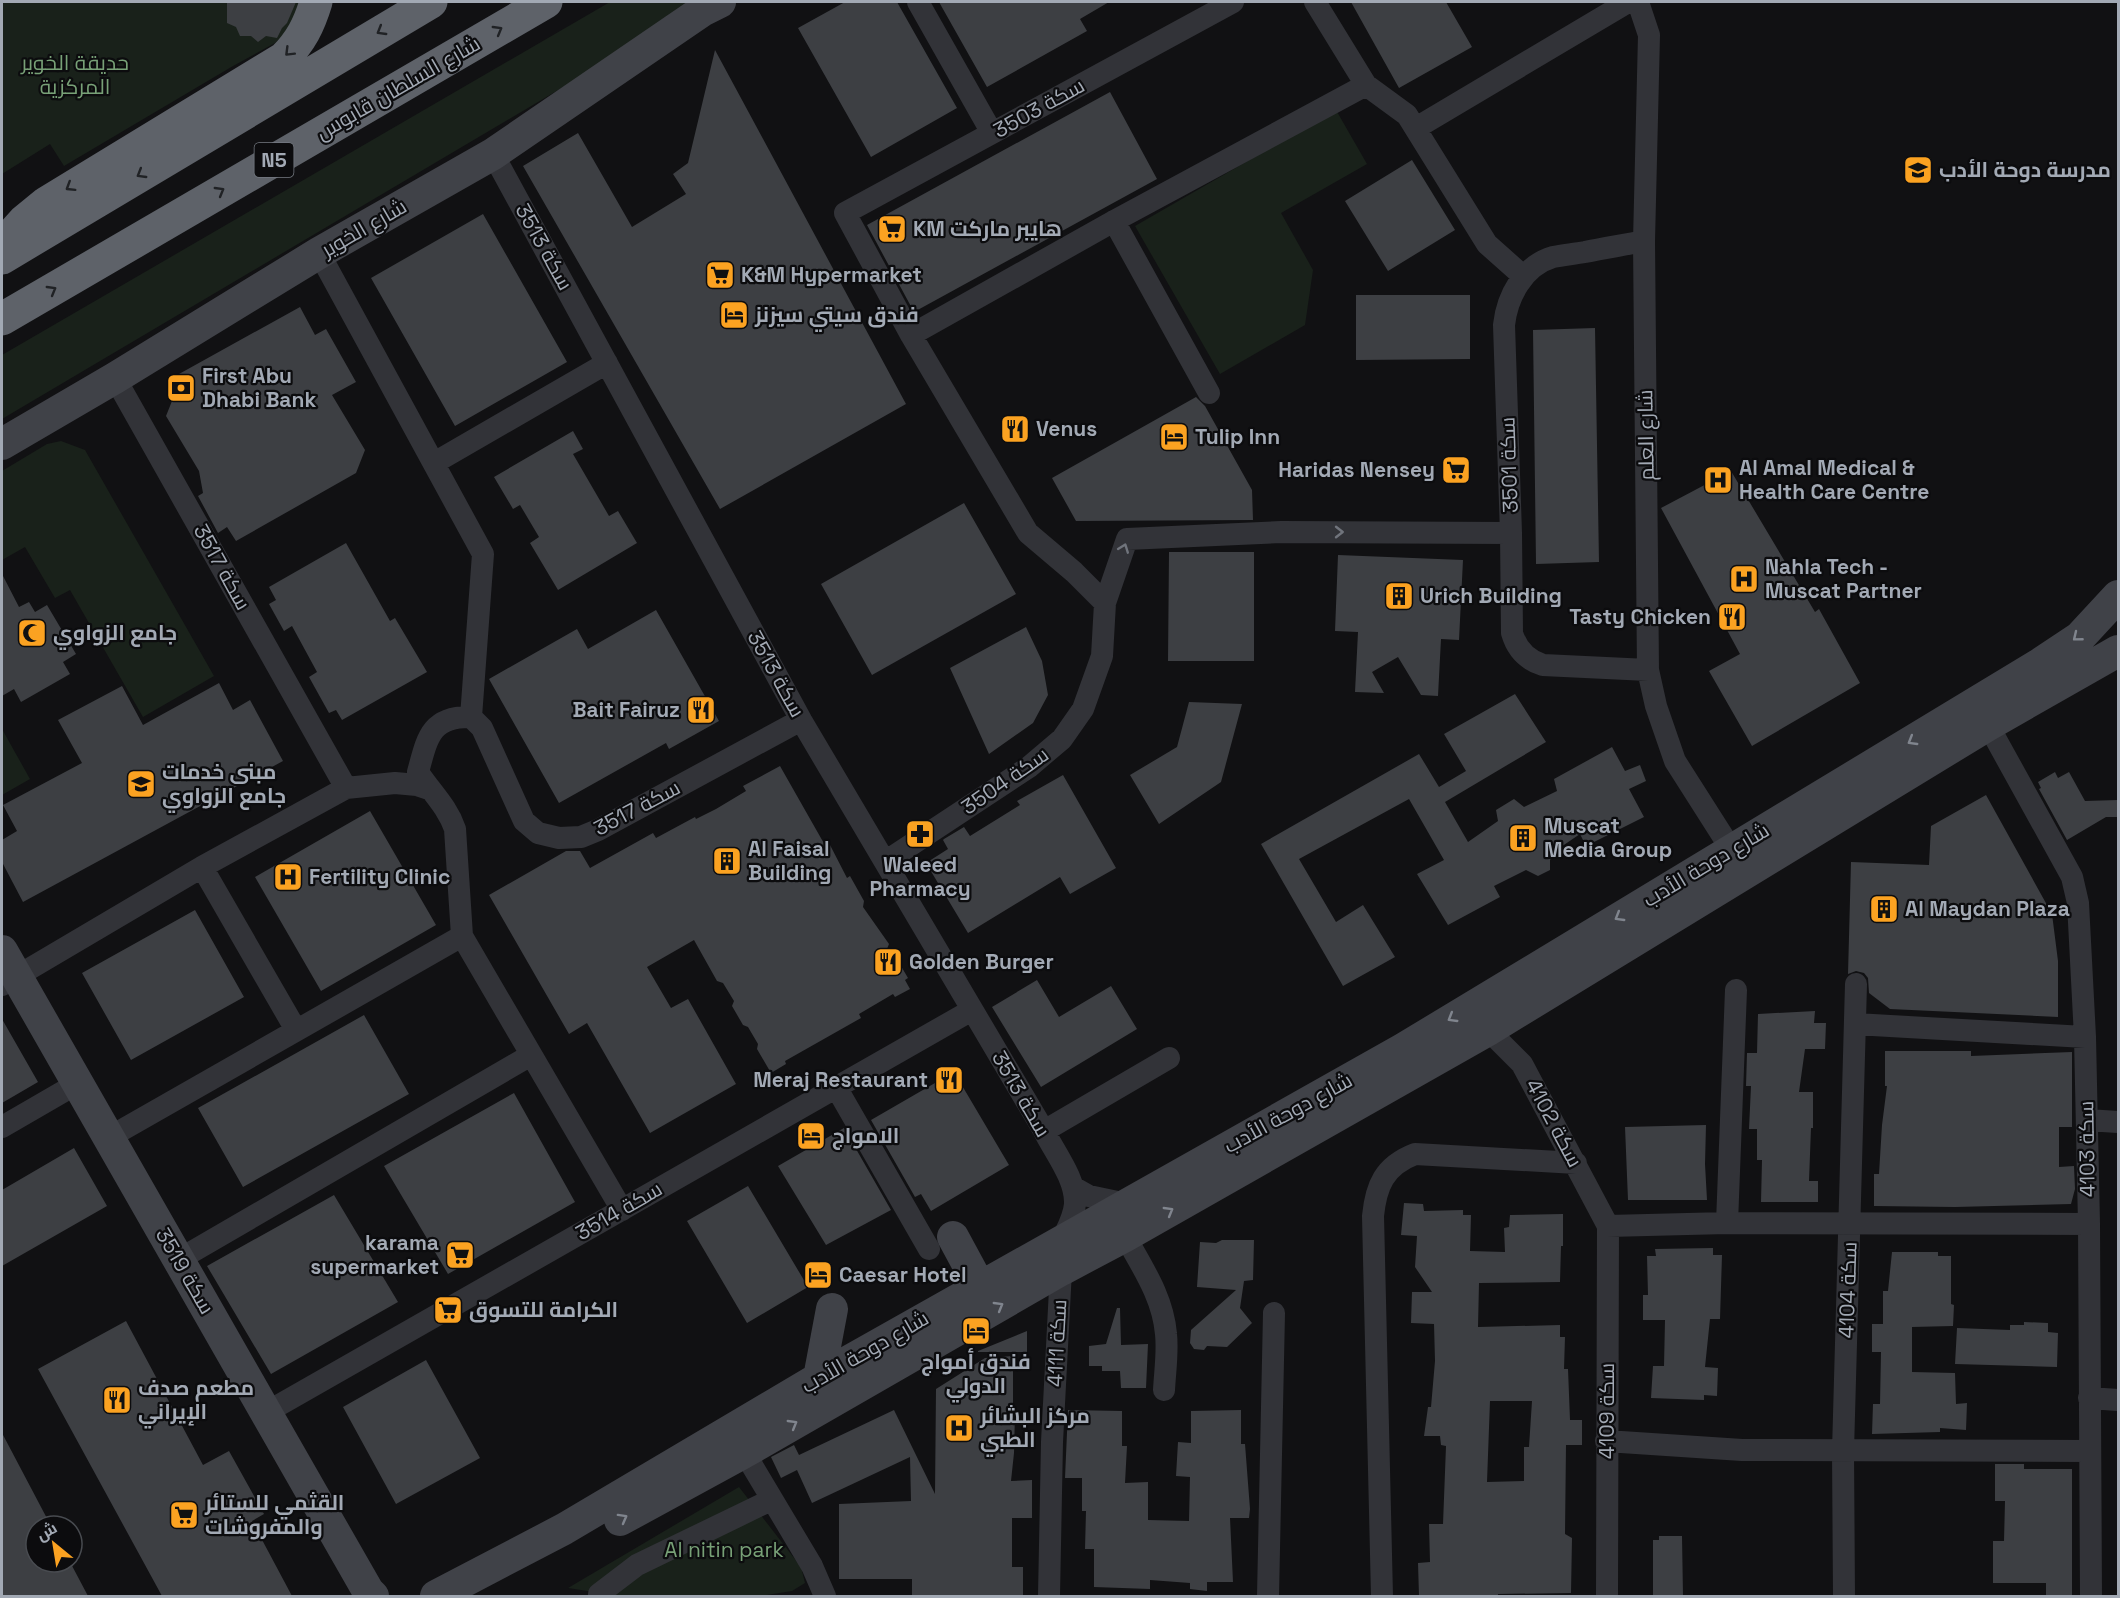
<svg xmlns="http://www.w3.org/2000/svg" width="2120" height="1598" font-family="'Space Grotesk',Cairo,sans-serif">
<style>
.green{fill:#19211a}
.building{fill:#3d3f43;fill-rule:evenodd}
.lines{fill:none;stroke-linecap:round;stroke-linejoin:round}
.street{stroke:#323338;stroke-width:22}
.secondary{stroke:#404248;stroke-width:32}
.highway{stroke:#5e6269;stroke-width:33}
.oneway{stroke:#202225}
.oneway2{stroke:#70747c}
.oneway3{stroke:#80858e}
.labels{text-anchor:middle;stroke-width:4.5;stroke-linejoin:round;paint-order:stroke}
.shield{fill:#0c0c0e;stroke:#757a82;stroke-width:1.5}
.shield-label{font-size:20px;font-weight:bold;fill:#a2a9b4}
.park-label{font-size:21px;fill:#78a177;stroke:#0c0c0e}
.street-label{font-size:21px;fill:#a2a9b4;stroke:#0c0c0e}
.poi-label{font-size:21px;font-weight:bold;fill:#a2a9b4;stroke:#0c0c0e;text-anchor:start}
</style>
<rect width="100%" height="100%" fill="#111113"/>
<path class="green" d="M2 2H300L301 18 275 43 233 66 64 166 50 144 2 174Z
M610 2H707L2 419V355Z
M1336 110 1367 164 1281 213 1313 270 1305 325 1220 374 1135 226Z
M61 441 85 450 214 676 143 717 70 590 55 598 25 547 2 560V471L47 444Z
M2 729 30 779 2 795Z
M739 1487 801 1567 805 1583 792 1591 760 1596H620L568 1588Z"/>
<path class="building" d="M227 2H296L287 23 282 28 277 38 266 36 258 42 251 36H240L236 27 227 23Z
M845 2H897L957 108 871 157 798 28Z
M939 2H1109L1080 19 1087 31 987 87Z
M1351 2H1446L1472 47 1399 88Z
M715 50 906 404 720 509 523 166 578 133 632 227 686 194 673 174 688 163Z
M1110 92 1157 179 914 312 867 225Z
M1412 160 1455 230 1388 271 1345 201Z
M483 214 567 362 455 426 371 278Z
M1356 295H1470V359L1356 360Z
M300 307 315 335 326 329 356 382 332 395 365 450 356 473 236 541 227 527 218 533 198 496 203 493 199 471 166 416 176 391 170 379Z
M1595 328 1599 562 1536 564 1533 330Z
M1196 397 1205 406 1252 490 1253 520 1076 521 1052 478Z
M573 431 583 449 573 454 609 516 618 511 637 543 558 590 530 543 539 537 520 505 513 509 494 477Z
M1731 471 1815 612 1819 609 1860 683 1752 746 1709 671 1740 654 1661 508Z
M964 503 1016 594 872 675 821 584Z
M346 543 390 621 395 618 427 672 342 720 336 710 329 713 309 677 317 672 292 626 284 631 269 604 276 600 269 587Z
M1169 552H1254V661H1168Z
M1338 555 1463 560 1459 640 1441 639 1438 696 1421 695 1398 657 1372 672 1384 693 1355 692 1358 632 1335 631Z
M2 574 19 607 29 602 35 612 47 605 76 654 63 662 70 674 21 702 14 689 2 696Z
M656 610 719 721 669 749 666 743 559 803 489 679 577 629 588 649Z
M1026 627 1042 661 1048 695 1033 723 989 754 950 668Z
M219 683 233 710 250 700 283 761 23 902 2 862V840L17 831 3 805 82 763 58 720 122 686 143 725Z
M1515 694 1546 742 1445 802 1468 842 1498 821 1496 810 1514 799 1524 807 1557 791 1554 779 1612 747 1625 771 1640 765 1646 781 1629 789 1644 817 1586 846 1580 834 1555 851 1550 860V870L1538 876 1526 870 1494 886 1500 897 1448 925 1417 874 1444 860 1409 799 1299 859 1336 922 1363 905 1395 957 1343 986 1261 844 1419 754 1439 787 1466 771 1444 734Z
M1189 702 1242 704 1221 782 1159 824 1130 775 1177 747Z
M780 766 826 847 830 845 847 878 850 876 864 901 863 907 889 944 887 949 896 964 901 966 908 978 905 980 910 989 895 997 893 994 859 1014 861 1018 785 1061 786 1064 771 1073 757 1049 758 1044 748 1027 743 1025 732 1006 734 1001 723 983 717 981 694 940 647 967 671 1008 688 999 736 1084 650 1133 587 1023 569 1034 489 895 566 851H580L590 868 653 833 656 838 695 817 696 819 716 809 746 791 743 786Z
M2055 772 2058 778 2069 772 2085 801 2118 800V817H2106L2067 840 2039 789 2041 788 2038 782Z
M1063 775 1116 868 1070 894 1060 877 968 933 926 863 948 849 943 840 944 839 964 827 970 836 1020 805 1017 801Z
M1986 795 2052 914 2058 961V1017L1890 1009 1869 993 1868 978 1864 973 1856 971 1848 974 1851 862 1929 865 1931 826Z
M370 811 436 925 321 991 255 877Z
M195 910 244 997 131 1060 82 973Z
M1037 980 1059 1017 1111 986 1137 1029 1041 1087 992 1007Z
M1815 1011 1814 1023H1826L1825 1049H1805L1799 1092H1813V1128H1811L1809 1181H1818V1202H1761L1762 1160H1757V1129H1749L1751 1086H1746L1747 1053H1757L1758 1014Z
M364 1015 409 1094 243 1187 198 1108Z
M2 1019 38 1082 2 1103Z
M1885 1051H1971V1056L2072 1052V1127H2059V1167L2074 1166 2075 1189 2071 1204 1955 1207 1874 1206V1174H1879L1882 1125 1887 1086H1885Z
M954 1072 1009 1165 931 1211 921 1194 915 1197 871 1120Z
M514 1093 575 1202 448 1274 384 1166Z
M1706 1125 1705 1164 1707 1200H1628L1625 1127Z
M844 1128 891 1210 826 1245 778 1166Z
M74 1148 107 1206 2 1266V1190Z
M748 1186 808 1287 747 1323 687 1221Z
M334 1195 398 1302 271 1374 207 1266Z
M1404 1203 1423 1204 1424 1211 1463 1210V1215H1471L1470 1251 1505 1252 1504 1228 1509 1227 1510 1215 1563 1214V1246H1561L1560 1282 1479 1283 1478 1327 1560 1325V1337H1565L1564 1369H1568L1570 1420H1582V1445H1566L1565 1534 1572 1538 1571 1593 1498 1594V1596H1419L1418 1563 1430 1562 1429 1524H1443L1446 1446 1441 1445 1440 1436H1424L1428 1407H1431L1435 1361 1434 1324 1411 1323 1412 1292H1432L1415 1267 1417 1236 1401 1235ZM1490 1401H1532L1529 1447H1524V1481L1487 1482Z
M1222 1240H1254L1253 1280 1244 1281 1240 1308 1252 1323 1227 1347 1207 1346 1204 1350 1194 1349 1190 1343 1191 1330 1236 1290 1197 1287 1200 1242 1216 1243Z
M1713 1248V1255H1722L1720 1319H1710L1705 1367 1718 1368 1717 1396 1704 1395V1400L1651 1398 1653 1366H1664L1665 1320H1643V1295H1648L1647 1256H1656L1655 1249Z
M1892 1252H1938V1256H1951V1304L1954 1305 1953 1326 1912 1327V1372L1955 1373 1956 1404 1967 1403 1966 1430 1940 1428V1432L1872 1434 1873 1404H1880L1881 1352H1872V1324H1883V1291H1888Z
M1117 1308H1120L1121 1345 1148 1344 1146 1388H1121L1120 1371H1102V1366H1089V1346L1106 1344Z
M126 1321 203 1465 229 1451 264 1514 252 1521 292 1596H162L38 1369Z
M2024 1322 2048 1323V1332L2058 1333 2057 1367 1955 1364 1957 1328 2010 1330V1325H2024Z
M1027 1331V1352H978V1351Z
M1013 1356V1413H1015L1014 1453 1011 1481 1032 1480V1518H1012V1567H1023V1596H912V1579H839V1504L911 1501 910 1457 812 1503 797 1470 781 1478 771 1457 794 1445 799 1455 894 1410 935 1494 936 1389 985 1358Z
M426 1360 480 1458 396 1504 343 1407Z
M1068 1410 1122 1411V1446H1127L1125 1483 1148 1482V1520L1189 1521 1190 1477 1176 1476 1178 1442 1191 1443V1411L1241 1410V1444H1245L1250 1509 1249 1518H1230L1233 1582H1207V1591L1190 1589V1583L1150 1580V1589L1094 1587V1549H1085L1086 1511H1082V1478H1065Z
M2 1433 51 1526H36V1562H70L88 1596H2Z
M1995 1464H2024V1469H2072V1596H2046V1583H1993V1541H2004L2005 1501H1995Z
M1659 1536H1682L1683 1596H1653V1540H1659Z"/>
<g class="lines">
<path class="street" d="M918 2 992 133
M1638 2 1649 35 1644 241 1648 670 1656 706 1675 761 1731 849
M1366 85 1407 115 1487 244 1523 276
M1416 128 1628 2
M493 154 801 720 1044 1131C1055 1153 1076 1179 1075 1204 1074 1217 1067 1229 1062 1240
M1114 221 1209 393
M1644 241C1624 245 1604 248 1585 252 1574 254 1563 255 1553 257 1523 266 1507 297 1504 325L1511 533 1512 633C1517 650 1527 660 1543 665L1648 670
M319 253 483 554 471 717
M911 335 1114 221 1366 85 1315 2
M115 378 346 788
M434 463 607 363
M1105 603 1074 572 1028 533 911 335 845 213 1233 2
M1988 725 2072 877 2078 903 2085 1037 2089 1224 2091 1596
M418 772C427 739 430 716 471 717L482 728 524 821 538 833 559 838 581 837 598 830 801 720
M418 772C431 792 447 806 455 829L462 936 622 1210
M885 862 1029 767 1062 739 1083 709 1102 656 1105 603 1127 539 1281 532 1511 533
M202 867 296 1030
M2 985 202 867 346 788 395 783 417 785 429 789
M1855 1024 2085 1037
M1488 1030 1522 1064 1608 1226 1607 1596
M836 1087 929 1249
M2087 1120 2118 1122
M2 1127 78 1083
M1044 1131 1169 1058
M108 1138 462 936
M1073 1187 1089 1196 1127 1204
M1727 1223 1736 990
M1608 1226 1727 1223 2089 1224
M1125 1236C1142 1267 1163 1297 1166 1334 1168 1352 1165 1371 1164 1390
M178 1260 531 1055
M2089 1398 2118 1400
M267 1412 972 1010
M1606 1441 1742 1450 2089 1451
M744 1452 812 1566 825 1596
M599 1596V1594L637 1565 771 1500
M1049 1596 1052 1442 1061 1270
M1268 1596 1274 1313
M1382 1596 1373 1216C1376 1186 1384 1166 1415 1154L1576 1163
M1844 1596 1843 1451 1856 984"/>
<path class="secondary" d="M2 444 115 378 319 253 493 154 702 11 720 2
M2 951 368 1591 373 1596
M953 1237 980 1287
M819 1378 832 1309
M620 1520 743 1453 1061 1270 1125 1236 1488 1030 1988 725 2118 651
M436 1596 564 1529 819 1378 1403 1049 2038 665 2080 637 2118 596"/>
<path class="highway" d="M6 241 24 221 46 203 284 58C301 41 309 25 316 2
M2 258 431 2
M2 319 546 2"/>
</g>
<defs><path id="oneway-chevron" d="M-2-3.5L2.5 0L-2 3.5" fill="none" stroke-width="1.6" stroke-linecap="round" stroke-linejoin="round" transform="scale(1.5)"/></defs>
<g class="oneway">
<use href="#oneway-chevron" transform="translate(498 30) rotate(-30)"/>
<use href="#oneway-chevron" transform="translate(381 31) rotate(149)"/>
<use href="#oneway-chevron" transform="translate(289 52) rotate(135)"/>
<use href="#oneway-chevron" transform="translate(141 174) rotate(149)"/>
<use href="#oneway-chevron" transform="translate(70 187) rotate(148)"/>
<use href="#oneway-chevron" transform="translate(220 191) rotate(-30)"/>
<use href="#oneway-chevron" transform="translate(52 290) rotate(-30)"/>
</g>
<g class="oneway2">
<use href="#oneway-chevron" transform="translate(1339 532)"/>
<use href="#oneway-chevron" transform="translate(1124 548) rotate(-69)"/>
</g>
<g class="oneway3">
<use href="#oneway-chevron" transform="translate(2077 637) rotate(141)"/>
<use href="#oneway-chevron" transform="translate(1912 741) rotate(149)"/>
<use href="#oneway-chevron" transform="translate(1619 917) rotate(149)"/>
<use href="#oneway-chevron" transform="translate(1452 1018) rotate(149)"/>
<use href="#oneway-chevron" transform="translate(1169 1211) rotate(-30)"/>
<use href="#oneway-chevron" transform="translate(999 1306) rotate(-30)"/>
<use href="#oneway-chevron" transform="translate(793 1424) rotate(-30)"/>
<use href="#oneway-chevron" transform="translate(623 1518) rotate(-29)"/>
</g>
<defs>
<g id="school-square" transform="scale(1.5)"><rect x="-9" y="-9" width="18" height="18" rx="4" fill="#fba221" stroke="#0c0c0e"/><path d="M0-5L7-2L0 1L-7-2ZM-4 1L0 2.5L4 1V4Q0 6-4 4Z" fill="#111"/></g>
<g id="supermarket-square" transform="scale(1.5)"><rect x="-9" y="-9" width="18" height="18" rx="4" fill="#fba221" stroke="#0c0c0e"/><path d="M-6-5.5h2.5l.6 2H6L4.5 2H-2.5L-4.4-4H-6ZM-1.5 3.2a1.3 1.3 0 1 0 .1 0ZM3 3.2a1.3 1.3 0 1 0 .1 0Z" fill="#111"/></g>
<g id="hotel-square" transform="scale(1.5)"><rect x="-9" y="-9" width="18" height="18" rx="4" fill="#fba221" stroke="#0c0c0e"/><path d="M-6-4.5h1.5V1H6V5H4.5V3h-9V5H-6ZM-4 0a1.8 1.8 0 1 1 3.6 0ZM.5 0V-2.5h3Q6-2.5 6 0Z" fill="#111"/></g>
<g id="bank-square" transform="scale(1.5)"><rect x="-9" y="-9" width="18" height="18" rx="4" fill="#fba221" stroke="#0c0c0e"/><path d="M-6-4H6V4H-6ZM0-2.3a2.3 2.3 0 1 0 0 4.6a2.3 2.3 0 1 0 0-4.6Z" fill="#111"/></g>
<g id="restaurant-square" transform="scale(1.5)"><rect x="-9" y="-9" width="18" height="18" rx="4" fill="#fba221" stroke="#0c0c0e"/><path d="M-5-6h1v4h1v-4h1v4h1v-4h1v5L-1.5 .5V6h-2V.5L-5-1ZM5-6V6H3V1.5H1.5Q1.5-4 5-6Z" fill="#111"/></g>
<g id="hospital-square" transform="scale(1.5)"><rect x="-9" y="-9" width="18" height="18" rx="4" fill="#fba221" stroke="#0c0c0e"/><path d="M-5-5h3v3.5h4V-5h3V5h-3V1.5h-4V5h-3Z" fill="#111"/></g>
<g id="building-square" transform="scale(1.5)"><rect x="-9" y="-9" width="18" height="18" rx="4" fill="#fba221" stroke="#0c0c0e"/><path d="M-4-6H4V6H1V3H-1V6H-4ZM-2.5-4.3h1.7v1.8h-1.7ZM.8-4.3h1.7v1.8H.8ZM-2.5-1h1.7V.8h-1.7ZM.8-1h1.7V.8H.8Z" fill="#111"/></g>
<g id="mosque-square" transform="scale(1.5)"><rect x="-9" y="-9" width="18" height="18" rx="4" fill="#fba221" stroke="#0c0c0e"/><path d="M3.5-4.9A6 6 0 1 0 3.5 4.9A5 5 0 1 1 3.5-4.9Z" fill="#111"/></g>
<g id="university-square" transform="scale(1.5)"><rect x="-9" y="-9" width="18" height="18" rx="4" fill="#fba221" stroke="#0c0c0e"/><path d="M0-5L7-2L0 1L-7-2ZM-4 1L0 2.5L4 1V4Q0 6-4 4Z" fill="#111"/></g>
<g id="pharmacy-square" transform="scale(1.5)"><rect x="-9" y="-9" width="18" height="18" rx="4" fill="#fba221" stroke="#0c0c0e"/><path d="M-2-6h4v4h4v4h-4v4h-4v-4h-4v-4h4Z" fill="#111"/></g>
</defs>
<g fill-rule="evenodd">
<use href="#school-square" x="1918" y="170"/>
<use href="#supermarket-square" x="892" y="229"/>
<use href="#supermarket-square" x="720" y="275"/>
<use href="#hotel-square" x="734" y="315"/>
<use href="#bank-square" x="181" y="388"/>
<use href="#restaurant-square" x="1015" y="429"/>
<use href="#hotel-square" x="1174" y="437"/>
<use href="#supermarket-square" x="1456" y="470"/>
<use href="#hospital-square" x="1718" y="480"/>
<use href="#hospital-square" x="1744" y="579"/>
<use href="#building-square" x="1399" y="596"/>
<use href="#restaurant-square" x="1732" y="617"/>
<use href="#mosque-square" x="32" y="633"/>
<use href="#restaurant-square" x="701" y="710"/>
<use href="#university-square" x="141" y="784"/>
<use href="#pharmacy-square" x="920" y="834"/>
<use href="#building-square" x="1523" y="838"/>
<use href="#building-square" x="727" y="861"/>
<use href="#hospital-square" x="288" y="877"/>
<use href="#building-square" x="1884" y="909"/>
<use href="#restaurant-square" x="888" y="962"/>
<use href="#restaurant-square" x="949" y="1080"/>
<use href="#hotel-square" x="811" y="1136"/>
<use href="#supermarket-square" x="460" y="1255"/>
<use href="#hotel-square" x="818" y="1275"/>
<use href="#supermarket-square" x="448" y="1310"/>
<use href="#hotel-square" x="976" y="1331"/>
<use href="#restaurant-square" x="117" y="1400"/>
<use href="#hospital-square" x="959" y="1428"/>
<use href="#supermarket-square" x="184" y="1515"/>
</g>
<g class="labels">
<rect class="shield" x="254.5" y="143" width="39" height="34" rx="4.5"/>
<g class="shield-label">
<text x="274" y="167">N5</text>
</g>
<g class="park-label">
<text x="75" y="70">حديقة الخوير<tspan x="75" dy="24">المركزية</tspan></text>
<text x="724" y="1557">Al nitin park</text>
</g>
<g class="street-label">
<text transform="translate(398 88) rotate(-30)" y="7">شارع السلطان قابوس</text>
<text transform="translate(1039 108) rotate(-29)" y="7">سكة 3503</text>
<text transform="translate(364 228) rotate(-30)" y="7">شارع الخوير</text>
<text transform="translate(544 247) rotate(61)" y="7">سكة 3513</text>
<text transform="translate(1646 435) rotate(-91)" y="7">شارع العلم</text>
<text transform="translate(1509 465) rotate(-92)" y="7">سكة 3501</text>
<text transform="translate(222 567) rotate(61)" y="7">سكة 3517</text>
<text transform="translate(776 674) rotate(61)" y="7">سكة 3513</text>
<text transform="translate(1005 781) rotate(-35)" y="7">سكة 3504</text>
<text transform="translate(637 808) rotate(-28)" y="7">سكة 3517</text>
<text transform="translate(1706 865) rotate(-31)" y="7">شارع دوحة الأدب</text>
<text transform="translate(1021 1094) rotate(60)" y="7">سكة 3513</text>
<text transform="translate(1288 1113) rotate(-29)" y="7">شارع دوحة الأدب</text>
<text transform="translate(1554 1123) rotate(62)" y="7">سكة 4102</text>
<text transform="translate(2087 1149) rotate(-91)" y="7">سكة 4103</text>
<text transform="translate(619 1211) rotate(-30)" y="7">سكة 3514</text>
<text transform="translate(185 1271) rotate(60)" y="7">سكة 3519</text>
<text transform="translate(1848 1290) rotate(-88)" y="7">سكة 4104</text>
<text transform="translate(1057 1343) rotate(-87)" y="7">سكة 4111</text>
<text transform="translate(865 1352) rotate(-30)" y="7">شارع دوحة الأدب</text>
<text transform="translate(1607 1411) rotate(-90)" y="7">سكة 4109</text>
</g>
<g class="poi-label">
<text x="1939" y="177">مدرسة دوحة الأدب</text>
<text x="913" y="236">KM هايبر ماركت</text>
<text x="741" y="282">K&amp;M Hypermarket</text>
<text x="755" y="322">فندق سيتي سيزنز</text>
<text x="202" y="383">First Abu<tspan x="202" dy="24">Dhabi Bank</tspan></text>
<text x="1036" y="436">Venus</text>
<text x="1195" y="444">Tulip Inn</text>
<text x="1739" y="475">Al Amal Medical &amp;<tspan x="1739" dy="24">Health Care Centre</tspan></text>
<text x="1435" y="477" text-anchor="end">Haridas Nensey</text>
<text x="1765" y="574">Nahla Tech -<tspan x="1765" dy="24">Muscat Partner</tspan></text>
<text x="1420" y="603">Urich Building</text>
<text x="1711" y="624" text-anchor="end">Tasty Chicken</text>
<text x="53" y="640">جامع الزواوي</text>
<text x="680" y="717" text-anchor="end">Bait Fairuz</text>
<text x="162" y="779">مبنى خدمات<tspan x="162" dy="24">جامع الزواوي</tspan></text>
<text x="1544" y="833">Muscat<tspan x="1544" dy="24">Media Group</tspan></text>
<text x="748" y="856">Al Faisal<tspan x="748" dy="24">Building</tspan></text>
<text x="920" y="872" text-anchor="middle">Waleed<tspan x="920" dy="24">Pharmacy</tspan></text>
<text x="309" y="884">Fertility Clinic</text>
<text x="1905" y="916">Al Maydan Plaza</text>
<text x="909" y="969">Golden Burger</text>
<text x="928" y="1087" text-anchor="end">Meraj Restaurant</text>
<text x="832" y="1143">الامواج</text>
<text x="439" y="1250" text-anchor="end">karama<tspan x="439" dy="24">supermarket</tspan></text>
<text x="839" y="1282">Caesar Hotel</text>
<text x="469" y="1317">الكرامة للتسوق</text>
<text x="976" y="1369" text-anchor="middle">فندق أمواج<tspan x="976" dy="24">الدولي</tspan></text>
<text x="138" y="1395">مطعم صدف<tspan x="138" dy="24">الإيراني</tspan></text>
<text x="980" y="1423">مركز البشائر<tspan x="980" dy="24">الطبي</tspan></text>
<text x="205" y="1510">القثمي للستائر<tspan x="205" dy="24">والمفروشات</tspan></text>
</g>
</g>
<rect width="2120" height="1598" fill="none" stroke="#a2a9b4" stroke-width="6"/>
<g transform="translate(54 1544) rotate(330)"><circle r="28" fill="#0c0c0e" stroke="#484b50" stroke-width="1.5"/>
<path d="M0-4.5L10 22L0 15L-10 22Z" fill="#fba221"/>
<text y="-9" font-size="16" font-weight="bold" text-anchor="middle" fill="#a2a9b4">ش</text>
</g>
</svg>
